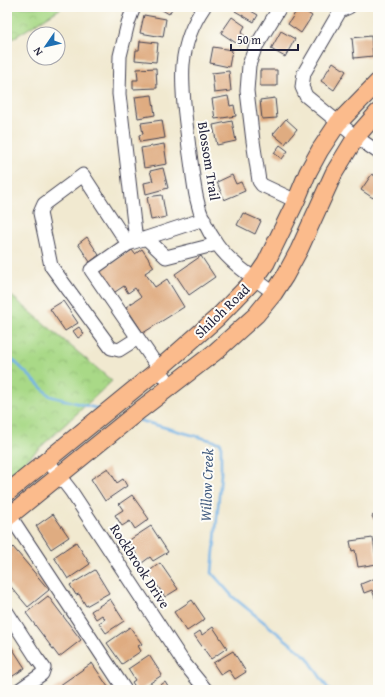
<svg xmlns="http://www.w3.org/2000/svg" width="385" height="697" font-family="'Gentium Book Plus',serif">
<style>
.park{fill:url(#park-crowns);stroke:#667e61}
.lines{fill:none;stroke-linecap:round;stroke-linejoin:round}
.stream{stroke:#73b3e7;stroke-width:2.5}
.building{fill:#dfac81}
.minor-casing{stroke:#414051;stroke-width:15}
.major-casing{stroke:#414051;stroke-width:19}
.minor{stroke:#fff;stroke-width:13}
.major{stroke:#fbbb8c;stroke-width:17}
.labels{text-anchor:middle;stroke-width:4;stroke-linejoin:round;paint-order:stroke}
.street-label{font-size:14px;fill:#22223b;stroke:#fdfcf7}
.water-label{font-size:15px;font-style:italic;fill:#425c80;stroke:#fdfcf7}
</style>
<defs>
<pattern id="park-crowns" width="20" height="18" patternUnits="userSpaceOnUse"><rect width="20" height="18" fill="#a9d987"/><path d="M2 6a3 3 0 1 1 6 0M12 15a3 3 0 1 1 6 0" fill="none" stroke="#91ba75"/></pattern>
</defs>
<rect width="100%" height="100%" fill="#fdfcf7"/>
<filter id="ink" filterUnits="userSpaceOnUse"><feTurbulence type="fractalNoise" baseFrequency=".025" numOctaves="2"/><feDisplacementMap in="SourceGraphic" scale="8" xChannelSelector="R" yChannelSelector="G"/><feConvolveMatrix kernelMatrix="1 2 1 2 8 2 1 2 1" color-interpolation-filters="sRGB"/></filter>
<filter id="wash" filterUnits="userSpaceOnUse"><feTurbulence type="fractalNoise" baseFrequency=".012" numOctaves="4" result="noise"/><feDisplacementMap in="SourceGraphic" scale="16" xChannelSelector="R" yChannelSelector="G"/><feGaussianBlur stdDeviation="0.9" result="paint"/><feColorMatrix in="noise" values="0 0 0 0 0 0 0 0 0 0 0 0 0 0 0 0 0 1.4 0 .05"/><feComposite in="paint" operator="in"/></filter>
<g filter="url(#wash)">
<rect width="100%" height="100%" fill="#f1e9d0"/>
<path class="park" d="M7 7H63L7 42Z
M7 292 112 381 7 478Z"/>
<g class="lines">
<path class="stream" d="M7 354 50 396 99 409
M138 420 221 443V474L212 573 233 597 307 657 329 690"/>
</g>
<g id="blocks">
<path class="building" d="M157 7H173L169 14Z
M237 7H253L251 11 258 15 254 22 235 11Z
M299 7 312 16 301 33 288 24Z
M144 15 166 19 163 37 140 33Z
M232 17 245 26 241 33 245 36 239 45 221 33Z
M281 31 295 39 285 57 271 49Z
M371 36 373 56 354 58 352 38Z
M140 41 158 43 156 62 135 60 136 50H139Z
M213 47 232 50 229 67 210 63Z
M333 62 346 71 334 90 321 81Z
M156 68 157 88 133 89V80H138L137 69Z
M260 70H277V86H260Z
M229 71 231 91 214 93 212 73Z
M152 95 155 115 138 118 135 97Z
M228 96 230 106 234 105 236 116 215 119 212 99Z
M275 98 277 118 262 119 260 100Z
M286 119 297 129 285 144 273 134Z
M162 120 165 138 140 142 139 135 143 134 141 123Z
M232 121 236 141 217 145 213 125Z
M164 144 167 164 144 168 141 148Z
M280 145 288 151 282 159 274 153Z
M163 168 168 188 146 194 144 183 153 181 150 171Z
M372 174 378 178V191L373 198 361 190Z
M232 175 236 184 241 182 245 191 224 200 217 182Z
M162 195 166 217 151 220 147 197Z
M243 213 261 221 255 234 237 225Z
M87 237 99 255 90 262 78 244Z
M142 249 154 267 145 273 155 287 167 279 184 307 143 333 126 307 141 297 135 288 128 293 124 286 112 294 98 272 132 250 135 254Z
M201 256 215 277 189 295 175 274Z
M63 301 78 323 65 331 50 309Z
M79 327 84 334 78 338 73 331Z
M108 468 117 483 123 479 127 486 105 501 91 479Z
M132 495 149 519 135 529 130 521 122 526 115 515 123 510 119 504Z
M378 513V528L372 516Z
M53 514 69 537 51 549 36 526Z
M151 526 168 552 153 561 150 557 142 563 128 541Z
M373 538 377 564 358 567 355 550 352 551 350 541Z
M76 542 90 564 68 579 54 557Z
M13 547 49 590 28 607 7 582V552Z
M160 563 178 589 165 597 148 572Z
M95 570 109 593 86 606 79 594 76 595 70 585Z
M378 577V605L372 590 364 593 361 584Z
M48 596 81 640 59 657 26 613Z
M110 599 124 621 106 633 99 623 105 619 102 615 96 619 91 611Z
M192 600 205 619 187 631 174 612Z
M130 627 142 644 138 646 141 651 122 664 107 643Z
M213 627 227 648 211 659 194 635 200 631 202 635Z
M7 640 25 668 7 680Z
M233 651 246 672 235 679 229 670 221 675 213 663Z
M149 655 162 675 140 690H137L132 682 135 680 128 669Z
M92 663 110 690H53Z
M165 682 170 690H153Z"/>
</g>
</g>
<g filter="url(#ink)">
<use href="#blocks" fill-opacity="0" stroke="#414051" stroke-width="1"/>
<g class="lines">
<g class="minor-casing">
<path id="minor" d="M134 7 128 23 120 56 119 94 136 241
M204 7C193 23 185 44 183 64 181 92 186 121 189 148 192 165 193 183 197 200 200 215 208 231 217 244 231 264 254 278 274 293
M280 7 255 48 249 65 247 91 253 141 259 181 262 185 296 201
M349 7 340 11 304 73 302 87 306 96 356 137 378 152
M146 238 166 257 217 244
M128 244 83 175 44 204 40 213 51 266 111 348 119 350 138 338
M171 386 91 270 128 244 204 219
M47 460 71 491 184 663 206 690
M10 516 125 690
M7 612 36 657 44 668 42 674 19 690"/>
</g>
<g class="major-casing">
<path id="major" d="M7 493 159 369 217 318 255 279 266 263 296 201 308 172 320 150 338 123 378 82
M7 518 140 410 215 352 256 315 274 293 285 276 299 250 334 173 356 137 378 112"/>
</g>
<use href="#minor" class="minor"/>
<use href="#major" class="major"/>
</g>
</g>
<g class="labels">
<g class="street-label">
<text transform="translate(209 161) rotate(81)" y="5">Blossom Trail</text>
<text transform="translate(222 311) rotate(-44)" y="5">Shiloh Road</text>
<text transform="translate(140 566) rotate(57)" y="5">Rockbrook Drive</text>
</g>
<g class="water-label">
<text transform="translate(207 485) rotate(-88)" y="5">Willow Creek</text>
</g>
</g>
<rect width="385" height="697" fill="none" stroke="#fdfcf7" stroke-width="24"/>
<g transform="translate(46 46) rotate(236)"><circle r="19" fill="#fdfcf7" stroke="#a5a5ac"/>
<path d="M0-3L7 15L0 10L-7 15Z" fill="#1f6fb2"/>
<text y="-6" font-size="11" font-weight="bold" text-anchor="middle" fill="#22223b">N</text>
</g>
<path d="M231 44v6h67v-6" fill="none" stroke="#22223b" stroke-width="2"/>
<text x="237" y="44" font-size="12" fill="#22223b" stroke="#fdfcf7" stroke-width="3" paint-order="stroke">50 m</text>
</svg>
